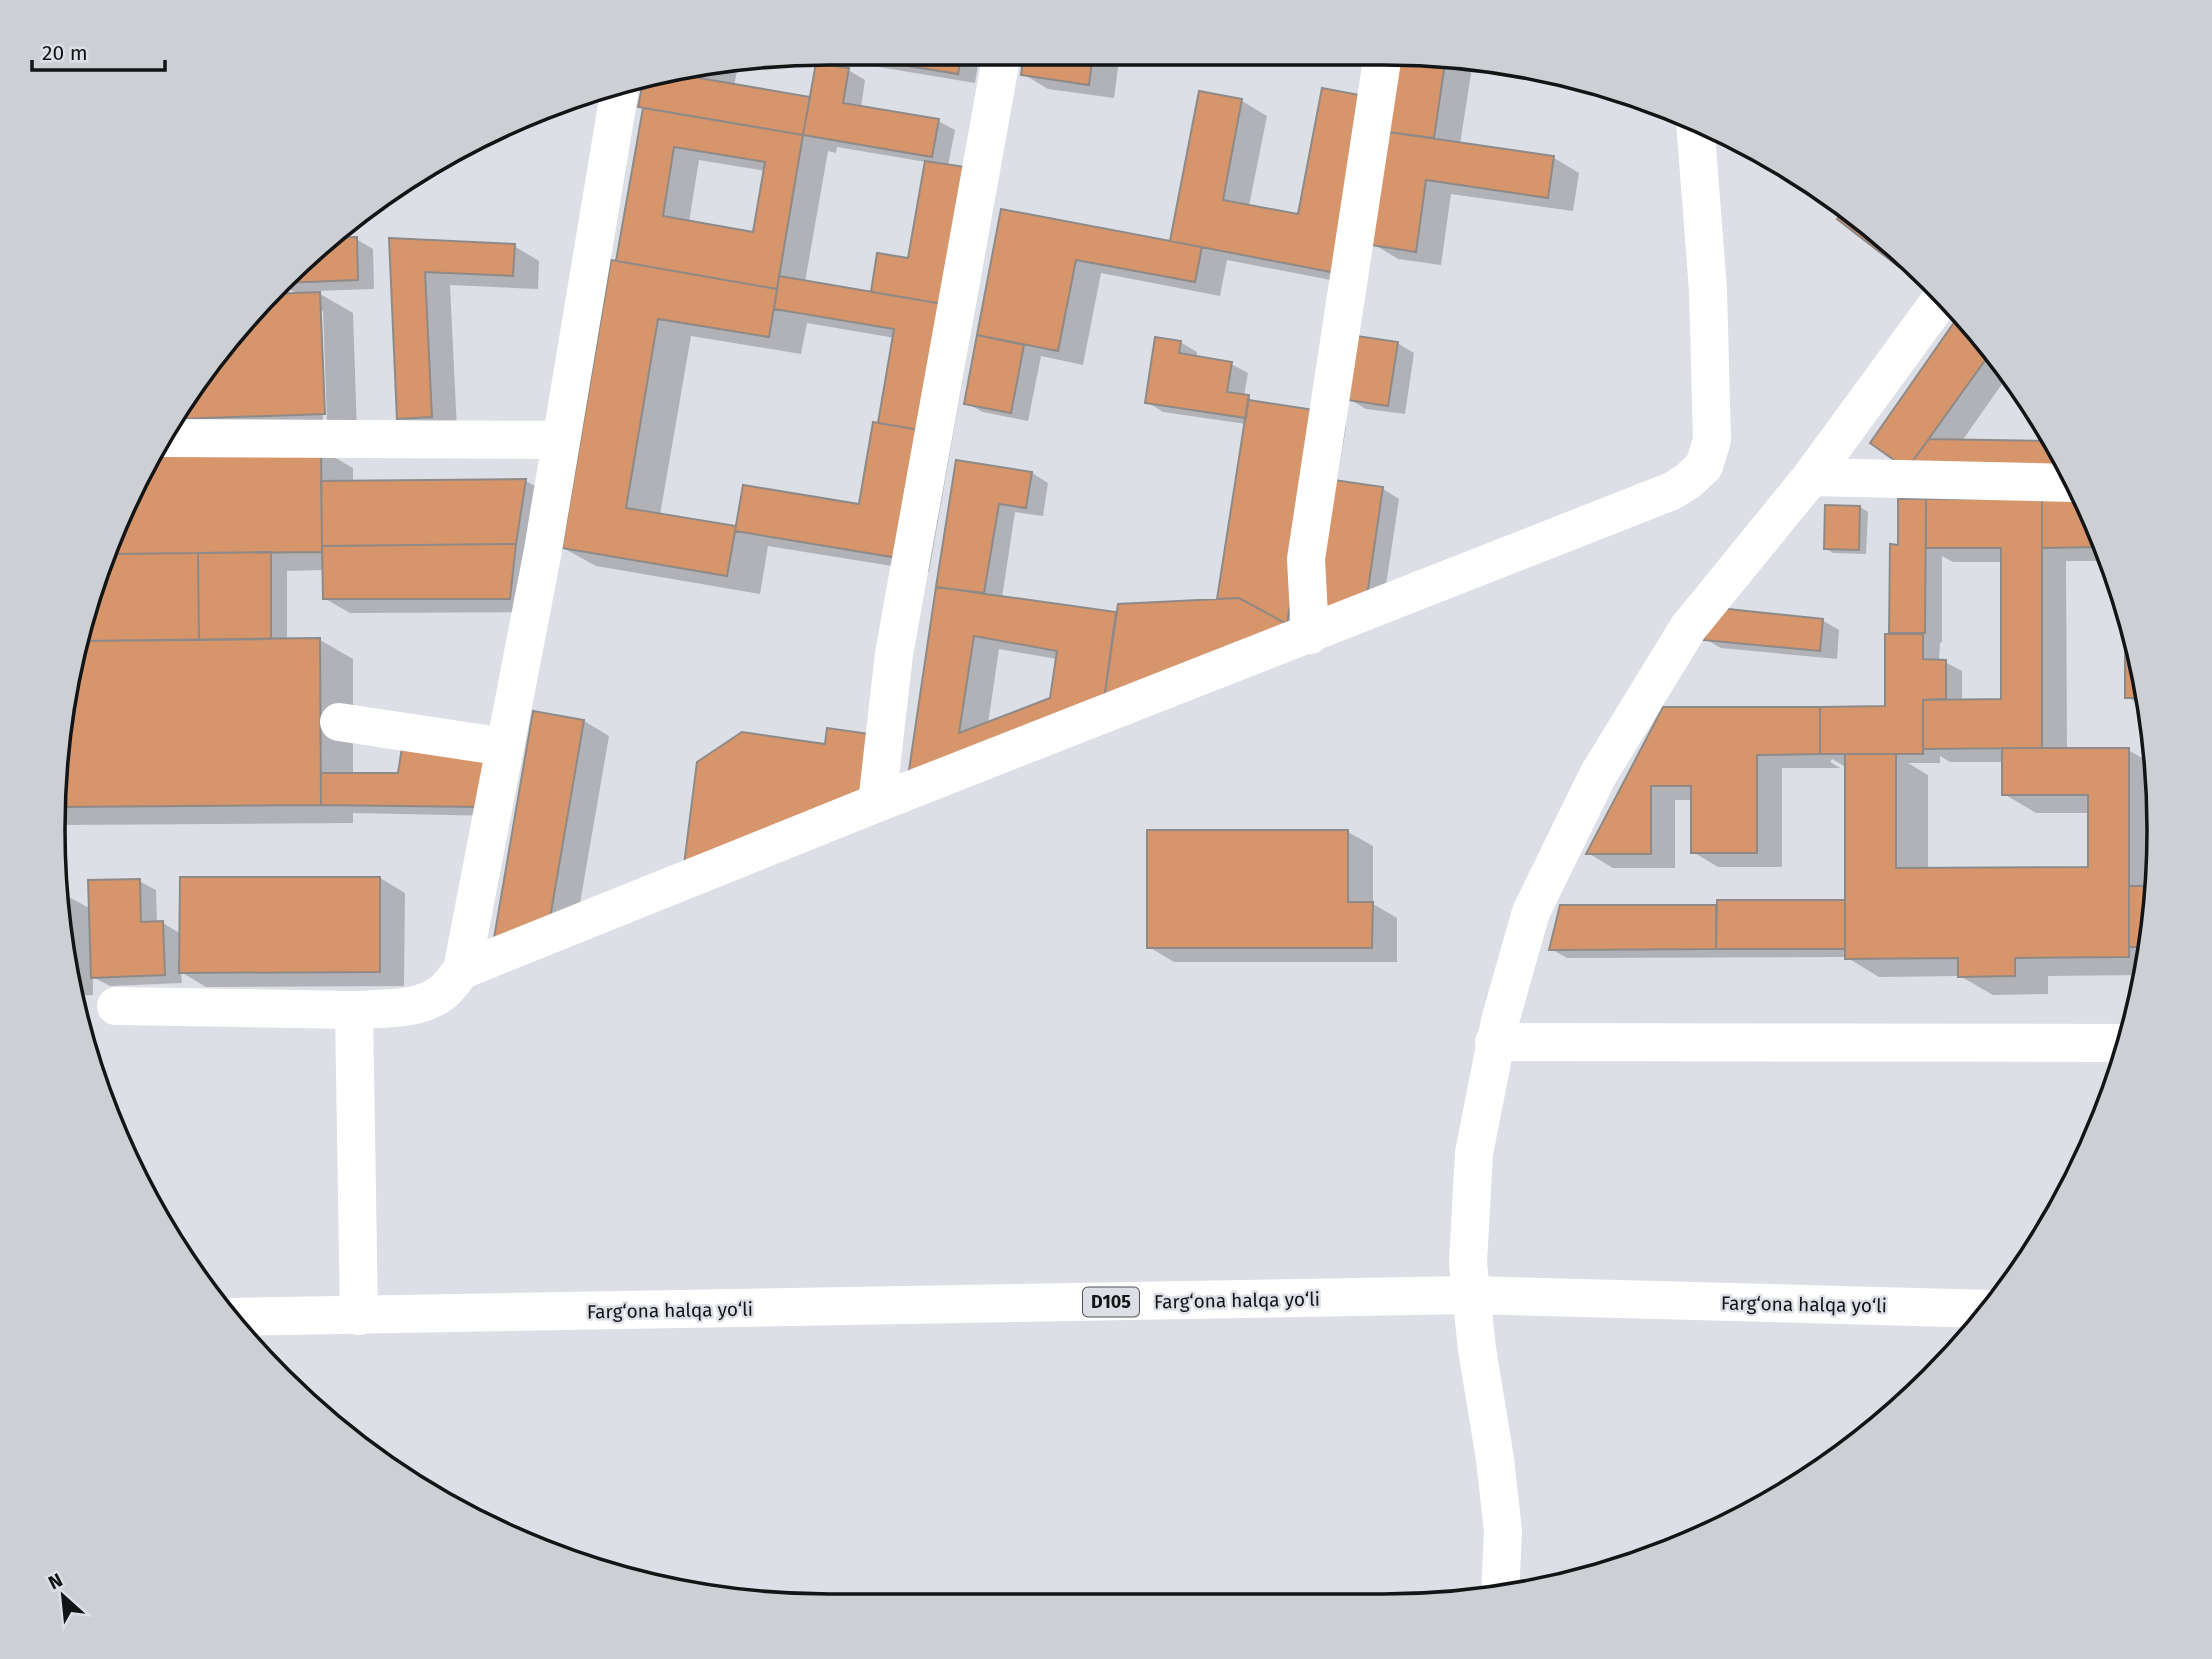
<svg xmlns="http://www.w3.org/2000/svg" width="2212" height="1659" font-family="'Fira Sans',sans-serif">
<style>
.shadow{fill:#0003;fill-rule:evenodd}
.building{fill:#d6956b;stroke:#8f8a87;stroke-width:2;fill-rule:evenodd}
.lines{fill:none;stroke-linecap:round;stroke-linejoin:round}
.minor{stroke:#fff;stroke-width:38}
.highway{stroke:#fff;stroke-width:38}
.labels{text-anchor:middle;stroke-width:5;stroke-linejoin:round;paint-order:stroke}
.shield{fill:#dcdfe5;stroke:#4f5154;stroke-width:2}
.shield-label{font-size:18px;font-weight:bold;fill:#131416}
.street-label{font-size:19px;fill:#131416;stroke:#dcdfe5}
.rim{fill:none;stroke:#131416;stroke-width:3.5}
</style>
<rect width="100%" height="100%" fill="#dcdfe5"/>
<path class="shadow" d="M825 53 830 52 980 53 975 83 837 60Z
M1026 53H1120L1114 98 1048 89 1023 74Z
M1433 54 1473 61 1460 144 1554 158 1579 173 1573 211 1451 194 1441 265 1398 259 1370 242 1362 286 1227 260 1220 296 1101 273 1083 365 1041 356 1028 421 983 412 966 403 984 337 978 334 1002 211 1171 243 1200 93 1242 101 1267 116 1249 206 1299 216 1370 98Z
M738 65 734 86 812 99 848 70 865 80 861 108 938 121 955 130 948 166 973 321 929 572 768 546 760 594 596 566 563 548 644 108 640 106 645 77ZM837 147 926 162 909 260 872 294 805 282 828 151 836 153ZM699 160 765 171 755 234 689 222ZM807 323 895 338 879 425 860 506 735 527 660 515 691 336 801 354Z
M1846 210 1920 270 1917 275 1900 265 1839 219Z
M356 239 373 249 374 289 315 291 353 313 357 432 164 439 246 317 268 296 299 295 281 284 328 240ZM319 311H323L327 422H323Z
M391 239 514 246 539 261 538 289 450 285 457 430 424 432 399 418Z
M1961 315 2009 374 1962 441 1908 468Z
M1180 342 1197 352 1196 358 1231 364 1248 373 1244 396 1262 404 1321 413 1346 427 1337 482 1383 489 1399 499 1383 605 934 790 944 589 938 586 958 462 1032 473 1048 483 1043 516 1015 512 1002 598 1118 614 1219 601 1246 424 1163 412 1147 402ZM999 649 1057 659 1052 699 988 724Z
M1397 343 1414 353 1405 414 1366 409 1349 399Z
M320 449 353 468V483L526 481 551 495 535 612 350 613 324 598V570L287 571V641L320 640 353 659V775H400L496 816 353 813V823L58 825 68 678 133 485 156 451Z
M2083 500 2100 532 2109 561H2066L2067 750H2128L2153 764 2159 829 2145 975 2048 976V994L1993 995 1960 976 1879 977 1846 957 1567 958 1551 949 1561 907 1718 906 1846 902V767L1832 759 1830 762 1840 768H1782V867H1718L1693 852V800H1675V868H1613L1588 853 1664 709 1887 708 1891 635V546L1900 547V501ZM1942 556 1953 562H2002V700L1962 701V671L1945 662 1939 661 1940 643 1942 642ZM1940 756 1950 762H2003L2004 794 2036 813H2089L2090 869H1928V775L1908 763H1940Z
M1860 507 1868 512 1866 554 1833 553 1826 548Z
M1822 620 1839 630 1837 659 1721 648 1705 639Z
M2127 620 2144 678 2148 709 2127 697Z
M535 713 584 721 609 736 574 938 520 957Z
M1348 832 1373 846V904L1397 918V962H1174L1149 947Z
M380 878 405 893 404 986 206 987 181 972 182 983 110 986 93 977V995L77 996 57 896H67L91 909 139 881 156 890 157 923H163L181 934Z"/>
<path class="building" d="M828 53 830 52 962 53 958 74Z
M1024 53H1093L1089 85 1021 75Z
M1399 54H1433L1446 56 1434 138 1388 132Z
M816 63 849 68 843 103 939 119 932 157 803 135Z
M701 69 699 78 810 97 803 135 638 107 644 77Z
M1322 88 1370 97 1336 273 1170 241 1199 91 1242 99 1223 200 1298 214Z
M643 108 803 135 777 289 616 261ZM674 147 765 162 753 232 663 216Z
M1388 132 1554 156 1548 198 1426 180 1416 252 1371 245Z
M925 161 972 168 949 305 871 292 877 253 908 258Z
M1001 209 1202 247 1195 282 1076 260 1058 351 977 335Z
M1845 209 1905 258 1899 267 1837 219Z
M357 237 358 280 282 283 329 238Z
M389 238 515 244 513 276 425 272 432 417 397 419Z
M611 260 777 289 769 337 658 319 626 508 736 526 727 576 562 548Z
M779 276 949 305 926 431 878 423 894 329 774 309Z
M320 292 325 414 177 419 246 317 270 294Z
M1960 314 1991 352 1907 469 1870 443Z
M977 335 1024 345 1011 413 964 404Z
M1357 336 1398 342 1388 406 1348 400Z
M1155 337 1181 341 1179 353 1232 362 1227 392 1249 395 1246 418 1145 403Z
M1248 400 1321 411 1287 624 1239 598 1217 599Z
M873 422 926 431 904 559 735 531 743 485 859 504Z
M1929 439 2052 441 2069 473 1907 469Z
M321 448 322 552 110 554 133 485 157 449Z
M956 460 1032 472 1026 508 999 504 984 593 936 587Z
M526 479 516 544 322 546 321 481Z
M1334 480 1383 487 1367 596 1314 613Z
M1898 499H1926L1925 633H1889L1890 544 1898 545Z
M1926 499H2042V748L1923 749V700L2001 699V548H1926Z
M2042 499H2082L2100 532 2105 547 2042 548Z
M1825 505 1860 506 1859 550 1824 549Z
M516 544 510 599H323L322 546Z
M271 552V639L199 640 198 553Z
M198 553 199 640 80 641 110 554Z
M936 587 1116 612 1104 700 908 777ZM974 636 1057 651 1050 698 959 733Z
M1239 598 1287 624 1104 700 1118 604Z
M1719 608 1823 619 1820 651 1703 640Z
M2125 614 2144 678 2147 698H2125Z
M1885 634H1923V659L1946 660V699L1923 700V754H1820V707L1885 706Z
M320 638 321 805 59 807 68 678 80 641Z
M1663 707H1820V754L1757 755V853H1691V786H1651V854H1586Z
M533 711 584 720 549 924 493 944Z
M827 728 870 734 861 791 684 865 697 762 742 732 825 744Z
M404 735 489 749 479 807 321 805V773H398Z
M2002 748H2129V957L2015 958V976L1958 977V958L1845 959V754H1896V868L2088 867V795H2002Z
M1147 830H1348V902H1373L1372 948H1147Z
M180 877H380V972L179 973Z
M140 879 141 922 163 921 165 975 91 978 88 880Z
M2129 886H2154L2148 947H2129Z
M57 894H68V951Z
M1717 900H1845V949H1716Z
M1560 905H1716V949L1549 950Z"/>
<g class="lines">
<path class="minor" d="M164 438 561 440
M1811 477 1944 295
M1310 635 1306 559 1383 54
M339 722 505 747
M877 803 894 654 1002 53
M462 970 543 550 621 82
M116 1006 354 1010
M1494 1042 2126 1043
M359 1316 354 1010C383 1008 420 1011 443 992 450 986 456 977 462 970L877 803 1672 491 1688 481 1704 466 1712 440 1708 290 1695 121
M1500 1596 1503 1531 1495 1459 1477 1349 1468 1263 1474 1153 1500 1021 1531 912 1598 775 1688 628 1811 477 2074 483"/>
<path class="highway" d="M232 1317 1470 1295 1989 1309"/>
</g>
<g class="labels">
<rect class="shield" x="1083" y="1287.5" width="56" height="29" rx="5"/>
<g class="shield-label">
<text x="1111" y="1308">D105</text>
</g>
<g class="street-label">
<text transform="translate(1237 1300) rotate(-1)" y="7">Farg‘ona halqa yo‘li</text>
<text transform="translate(1804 1304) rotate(1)" y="7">Farg‘ona halqa yo‘li</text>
<text transform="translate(670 1310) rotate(-1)" y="7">Farg‘ona halqa yo‘li</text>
</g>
</g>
<path d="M0 0H2212V1659H0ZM829 65H1383A764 764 0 0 1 2147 829V830A764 764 0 0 1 1383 1594H829A764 764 0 0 1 65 830V829A764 764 0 0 1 829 65Z" fill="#cccfd4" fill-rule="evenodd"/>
<path class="rim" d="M829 65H1383A764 764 0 0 1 2147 829V830A764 764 0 0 1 1383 1594H829A764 764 0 0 1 65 830V829A764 764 0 0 1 829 65Z"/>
<g transform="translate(63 1596) rotate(333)" stroke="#dcdfe5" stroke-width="5" paint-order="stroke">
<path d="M0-5L12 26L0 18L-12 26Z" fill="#131416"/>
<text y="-10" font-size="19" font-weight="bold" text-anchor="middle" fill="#131416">N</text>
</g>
<path d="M32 60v10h133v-10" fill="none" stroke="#131416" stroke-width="3.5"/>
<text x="42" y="60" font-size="21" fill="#131416" stroke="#dcdfe5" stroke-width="5" paint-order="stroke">20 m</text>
</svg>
